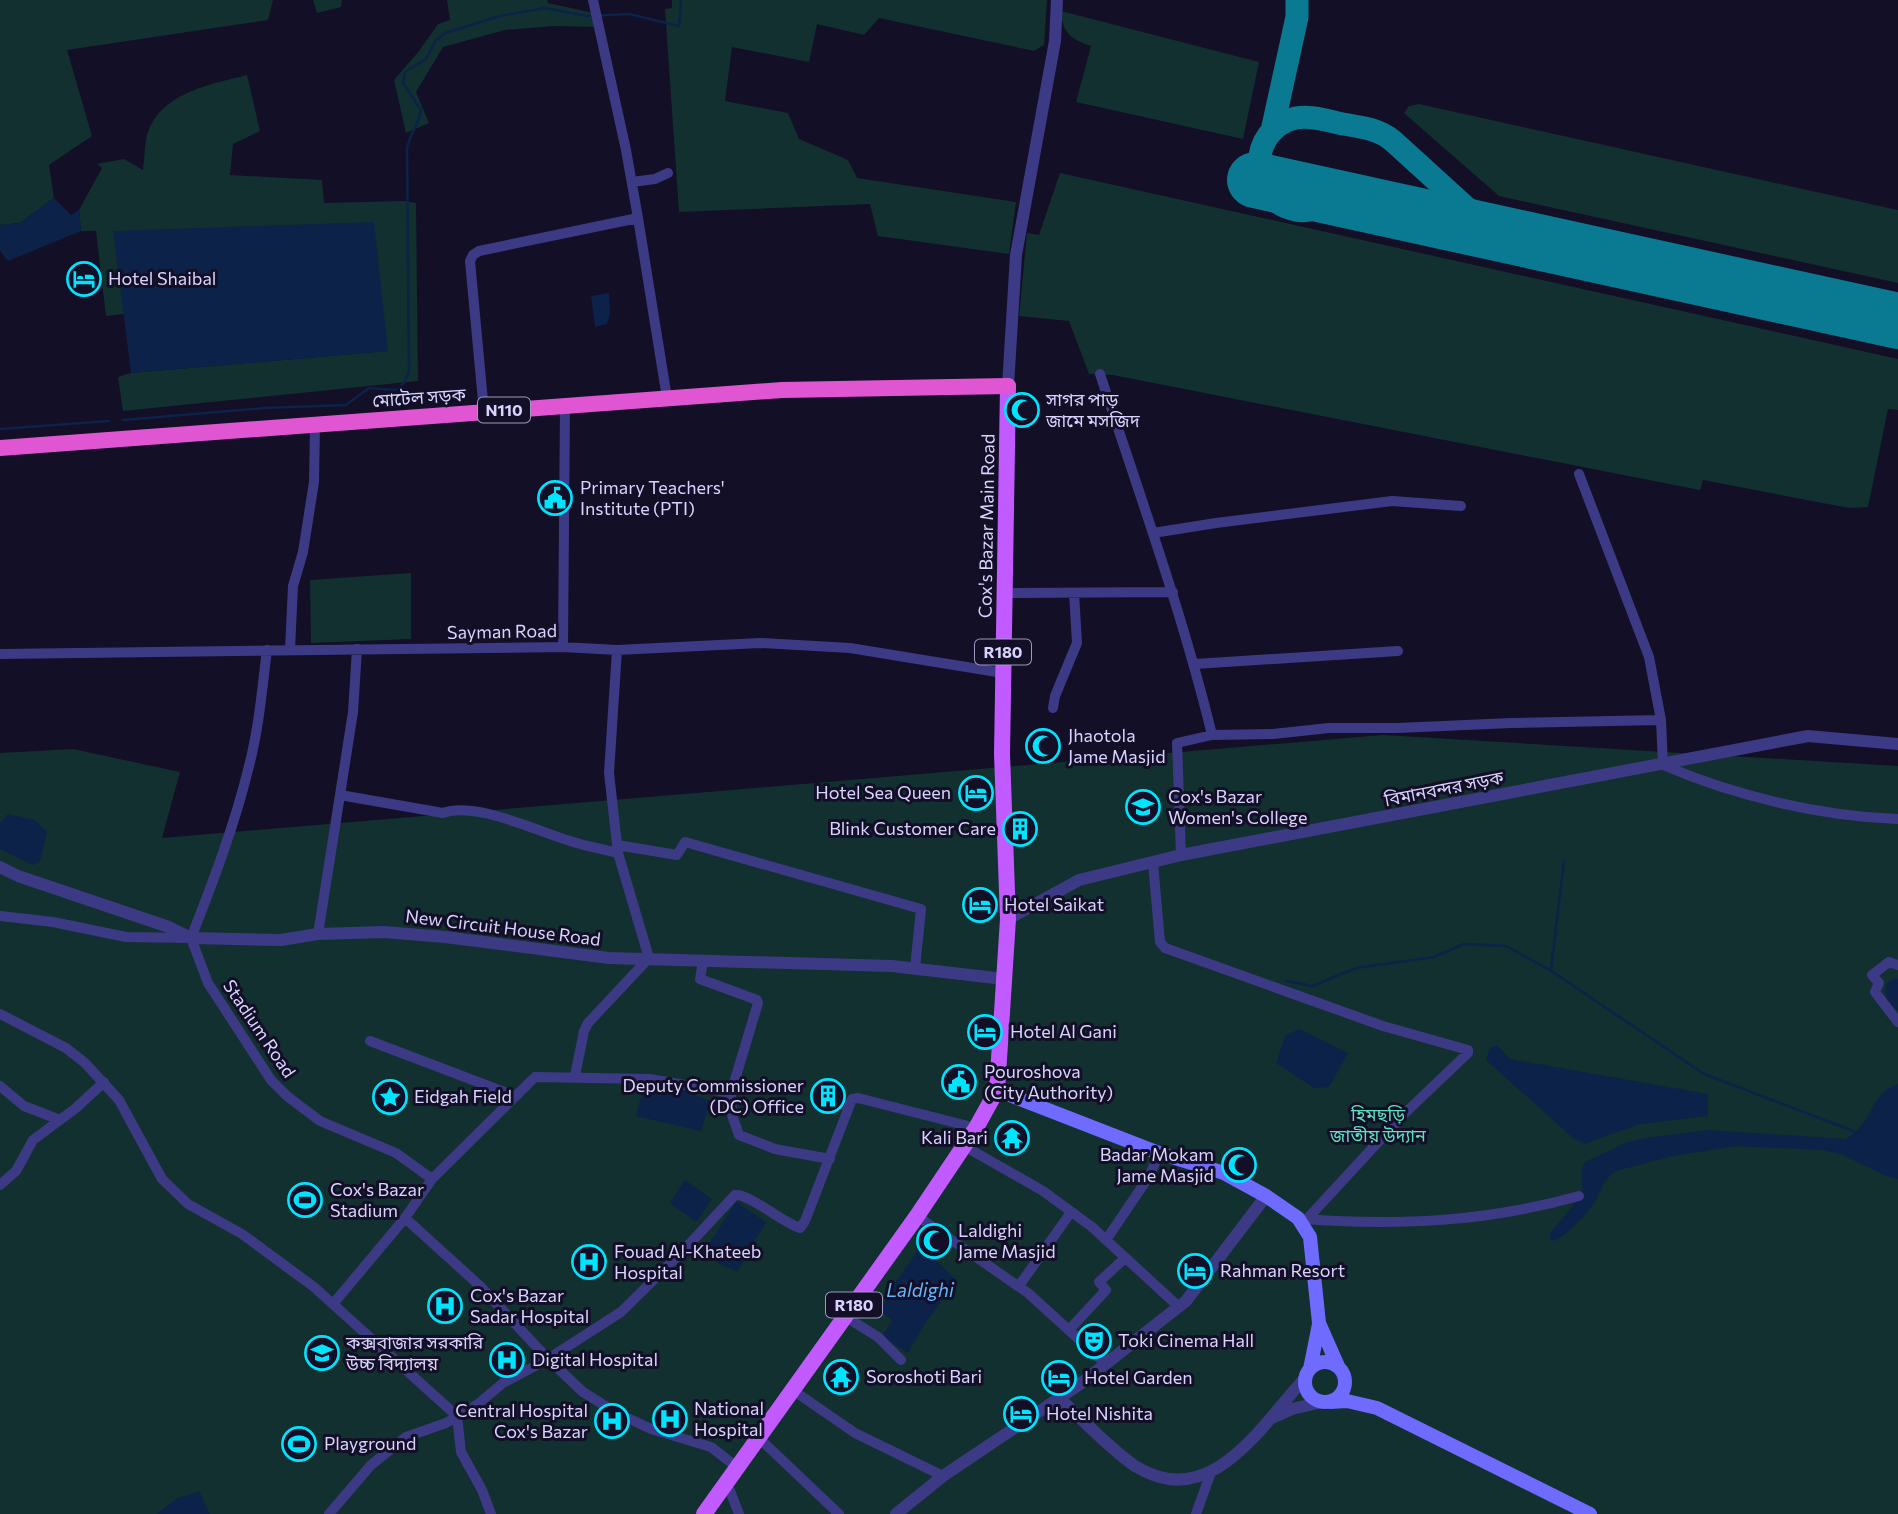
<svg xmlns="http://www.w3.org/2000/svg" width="1898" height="1514" font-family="Commissioner,'Noto Sans Bengali',sans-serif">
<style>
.green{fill:#12302f}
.water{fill:#0c2248}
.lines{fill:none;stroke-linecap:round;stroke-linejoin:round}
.stream{stroke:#0c2248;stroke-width:2.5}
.taxiway{stroke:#0a7a92;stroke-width:23}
.runway{stroke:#0a7a92;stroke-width:56}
.minor{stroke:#3d3a85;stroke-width:10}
.tertiary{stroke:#3d3a85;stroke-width:12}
.secondary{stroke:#6f6bff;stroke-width:14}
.primary{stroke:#c25bff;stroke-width:16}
.trunk{stroke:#e055d1;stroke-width:16}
.labels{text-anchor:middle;stroke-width:6;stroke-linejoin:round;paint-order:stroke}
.shield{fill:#130f26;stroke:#9e99be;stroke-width:2}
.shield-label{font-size:16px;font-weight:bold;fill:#d9d4ff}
.poi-label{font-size:18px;fill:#d9d4ff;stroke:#130f26;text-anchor:start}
.street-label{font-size:18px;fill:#d9d4ff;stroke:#130f26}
.park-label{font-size:18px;fill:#5fe0c0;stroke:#130f26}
.water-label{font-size:19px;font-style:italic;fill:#62b6ff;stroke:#130f26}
</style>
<rect width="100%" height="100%" fill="#130f26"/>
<path class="green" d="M0 0H273L268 20 67 50 92 136 49 165 54 198 20 223 0 225Z
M313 0H342L341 7 317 13Z
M447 0H547L548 3 594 13 597 27 555 26 505 30 443 47 416 92 429 123 406 133 394 80 419 51 438 24 450 20Z
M672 0H1047L1044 45 1034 51 879 18 864 35 817 24 809 62 732 47 725 101 788 113 799 139 848 160 857 178 1016 202 1009 254 878 236 870 204 679 212 665 9 672 8Z
M1061 11 1259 62 1243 139 1076 102 1091 46C1071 39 1062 33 1061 11Z
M247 75 260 131 233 144 230 175 322 180 324 203 405 201 416 203 418 381 123 411 118 377 131 373 387 351 114 231 124 314 106 316 96 231H81L79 210 102 168 97 164 124 159 143 170C145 157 144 139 150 127 167 91 213 84 247 75Z
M1419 104 1898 210V283L1499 196 1404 113 1409 106Z
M1060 173 1898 359V410L1888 409 1868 507 1849 508 1703 480 1700 490 1113 375 1089 374 1069 321 1019 316 1027 233 1039 235Z
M411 573V639L311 643 310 580Z
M1383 735 1898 766V1514H0V753L73 749 180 772 162 838Z"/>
<path class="water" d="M54 198 71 215 79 210 81 231 8 261 0 251V225L20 223Z
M374 222 388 351 131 373 113 231Z
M609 293 610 313 607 324 595 327 591 296Z
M8 814 35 820 47 832 40 861 33 865 0 849V823Z
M1895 978 1898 979V1011C1889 1003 1881 994 1888 982Z
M1299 1029 1348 1053 1329 1087 1314 1088 1276 1063 1285 1036Z
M1497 1045 1510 1059 1708 1094V1116L1640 1124 1584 1144 1574 1139 1486 1060 1490 1047Z
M644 1084 683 1090 710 1101 701 1131 636 1116Z
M1898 1084V1179L1886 1176 1841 1154 1822 1150 1736 1146 1673 1156 1616 1171C1602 1180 1603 1190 1594 1203 1585 1216 1569 1234 1554 1241L1550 1239V1233L1577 1201 1582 1190 1581 1172 1585 1162 1628 1142 1646 1138 1708 1130 1845 1139C1874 1125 1868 1094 1898 1084Z
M685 1180 712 1199 696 1222 670 1203Z
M736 1202 766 1222 737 1272 702 1255Z
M919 1249 933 1257 957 1281 926 1322 908 1353 882 1337 892 1320 880 1311 886 1301 887 1294Z
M199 1491 210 1514H157L176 1499Z"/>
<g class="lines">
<path class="stream" d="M123 420 265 408 346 405 369 388 396 390 404 383 409 372 407 148C410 134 419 124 421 110L403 83 405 72 426 59 436 40 445 33 500 16 545 8 587 16 629 14 679 26 681 0
M0 429 109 421
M1551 969 1564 861
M1287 981 1312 986 1356 968 1434 957 1464 944 1506 946 1550 970 1704 1074 1856 1132"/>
<path class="taxiway" d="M1272 131 1297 17V0
M1347 200C1329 200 1315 214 1296 210 1247 201 1247 128 1296 118 1311 115 1328 121 1343 124 1361 127 1379 129 1393 141L1482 222 1508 235"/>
<path class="runway" d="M1255 180 1898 321"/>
<path class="minor" d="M593 0 626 150 638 218
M632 182 655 179 668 173
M1100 374C1139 493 1182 612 1212 735
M484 412 470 261 473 255 479 251 638 218 667 398
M1579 474 1649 657 1661 720
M1153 533 1216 523 1392 501 1461 506
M1005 593 1173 592
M563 647 565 405
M290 649 293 586 303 552 314 482 315 425
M0 654 563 647 617 650 760 643 850 648 1003 673
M1195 664 1398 651
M1053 708 1055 696 1077 643 1074 593
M340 795 353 712 357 649
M617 845 677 855 685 842 921 909 915 968
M1181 855 1177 743 1212 735 1273 734 1329 728H1398L1511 723 1661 720 1663 765C1735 796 1819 816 1898 819
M1153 863 1160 942 1165 948 1383 1026 1468 1050V1053L1404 1114 1307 1219
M0 916 53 922 126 937 190 938
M318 934 340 795 443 813C475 801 537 831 570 841 585 846 602 849 618 853
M191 938 208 983 271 1080 287 1096 320 1121 396 1153 432 1179
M191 938C213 882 235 824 249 766 259 728 262 689 267 650
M703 962 700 979 757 1000 758 1003 731 1093 732 1115 739 1135 775 1149 830 1159
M1898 965 1889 962 1872 975 1879 983 1875 992 1898 1022
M0 1014 66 1048 85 1063 119 1100 162 1179 188 1204 242 1234 314 1287 457 1416 461 1452 482 1490 491 1514
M370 1041 515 1096
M575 1076 584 1031 588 1023 649 958 618 853 609 773 617 650
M0 1086 24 1106 60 1120
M964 1146 1043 1191 1092 1227 1179 1307
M0 1185 16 1171 33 1140 76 1108 104 1082
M917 1216 1028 1293 1106 1364
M405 1218 480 1286 548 1359 583 1392 615 1412 651 1429 711 1447 738 1468
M1302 1219C1398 1226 1486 1222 1579 1196
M1106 1240 1150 1175 1159 1153
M1019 1286 1071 1212
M333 1304 405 1218 432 1179 535 1077 650 1079 731 1093
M846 1317 878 1337 901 1360
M1069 1330 1106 1290 1099 1282 1125 1258
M794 1391 855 1433 943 1476
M759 1438 839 1514
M727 1483 739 1514
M329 1514 371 1465 406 1437 446 1423 478 1404 503 1383 548 1359 621 1312 683 1251 735 1195C749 1193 781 1222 800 1228L805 1221 852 1099 858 1098 976 1128
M1196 1514 1210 1475"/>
<path class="tertiary" d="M1008 386 1016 255 1055 41 1057 0
M0 867 18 876 169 927 191 938 281 940 318 934 384 932 445 937 609 958 892 966 1004 979
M1008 919 1079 880 1181 855 1808 736 1898 744
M1059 1398C1082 1419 1110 1449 1135 1466 1211 1514 1262 1424 1306 1377
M1274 1417 1292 1409 1322 1402
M896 1514 943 1476 1080 1384 1186 1301 1266 1196"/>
<path class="secondary" d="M997 1090 1159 1153 1224 1173 1266 1196 1298 1218 1310 1237 1319 1323 1338 1366
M1305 1382a20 20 0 1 1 40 0a20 20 0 1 1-40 0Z
M1310 1369 1319 1324
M1330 1402 1347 1401 1377 1408 1590 1514"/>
<path class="primary" d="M704 1514 917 1216 976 1128 997 1090 1008 919 1002 754 1008 386"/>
<path class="trunk" d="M0 448 782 390 1008 386"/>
</g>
<defs>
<g id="hotel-ring" transform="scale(1.75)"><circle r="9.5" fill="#130f26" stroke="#00e5ff" stroke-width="1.5"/><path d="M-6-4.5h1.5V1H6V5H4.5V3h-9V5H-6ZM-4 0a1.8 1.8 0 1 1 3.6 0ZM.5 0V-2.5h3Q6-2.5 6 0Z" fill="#00e5ff"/></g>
<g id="mosque-ring" transform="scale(1.75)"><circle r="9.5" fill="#130f26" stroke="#00e5ff" stroke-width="1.5"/><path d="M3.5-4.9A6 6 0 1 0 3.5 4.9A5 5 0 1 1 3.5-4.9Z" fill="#00e5ff"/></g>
<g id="civic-ring" transform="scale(1.75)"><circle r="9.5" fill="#130f26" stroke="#00e5ff" stroke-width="1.5"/><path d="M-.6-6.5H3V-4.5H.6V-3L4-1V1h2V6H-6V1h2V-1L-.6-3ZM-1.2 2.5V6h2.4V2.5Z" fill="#00e5ff"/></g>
<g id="university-ring" transform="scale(1.75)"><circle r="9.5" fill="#130f26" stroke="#00e5ff" stroke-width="1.5"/><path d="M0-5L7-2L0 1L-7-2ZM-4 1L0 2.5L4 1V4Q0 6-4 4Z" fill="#00e5ff"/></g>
<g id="building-ring" transform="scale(1.75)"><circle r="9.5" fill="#130f26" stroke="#00e5ff" stroke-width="1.5"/><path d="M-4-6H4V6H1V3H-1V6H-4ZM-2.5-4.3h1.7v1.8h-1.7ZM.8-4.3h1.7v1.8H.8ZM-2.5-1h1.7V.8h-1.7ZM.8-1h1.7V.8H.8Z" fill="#00e5ff"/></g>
<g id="sight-ring" transform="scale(1.75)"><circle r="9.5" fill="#130f26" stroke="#00e5ff" stroke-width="1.5"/><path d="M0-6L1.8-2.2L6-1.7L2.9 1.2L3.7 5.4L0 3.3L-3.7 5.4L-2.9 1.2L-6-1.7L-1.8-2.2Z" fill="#00e5ff"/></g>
<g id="temple-ring" transform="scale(1.75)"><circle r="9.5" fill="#130f26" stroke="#00e5ff" stroke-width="1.5"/><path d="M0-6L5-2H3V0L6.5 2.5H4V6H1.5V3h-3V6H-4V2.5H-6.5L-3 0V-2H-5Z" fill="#00e5ff"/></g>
<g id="stadium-ring" transform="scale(1.75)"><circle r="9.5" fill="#130f26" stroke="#00e5ff" stroke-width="1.5"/><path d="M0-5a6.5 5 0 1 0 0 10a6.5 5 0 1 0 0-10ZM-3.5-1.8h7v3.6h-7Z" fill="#00e5ff"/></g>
<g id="hospital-ring" transform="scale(1.75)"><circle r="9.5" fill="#130f26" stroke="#00e5ff" stroke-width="1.5"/><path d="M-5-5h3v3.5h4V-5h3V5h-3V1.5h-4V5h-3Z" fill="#00e5ff"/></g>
<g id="theatre-ring" transform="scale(1.75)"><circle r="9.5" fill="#130f26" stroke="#00e5ff" stroke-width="1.5"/><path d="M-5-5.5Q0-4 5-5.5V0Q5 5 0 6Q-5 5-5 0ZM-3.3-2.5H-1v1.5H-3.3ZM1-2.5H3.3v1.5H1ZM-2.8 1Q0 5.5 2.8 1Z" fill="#00e5ff"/></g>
<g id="school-ring" transform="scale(1.75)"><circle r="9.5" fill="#130f26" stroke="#00e5ff" stroke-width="1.5"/><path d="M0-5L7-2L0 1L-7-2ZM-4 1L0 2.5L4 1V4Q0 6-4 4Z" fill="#00e5ff"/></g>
</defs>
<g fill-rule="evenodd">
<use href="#hotel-ring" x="84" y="279"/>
<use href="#mosque-ring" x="1022" y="410"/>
<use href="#civic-ring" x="555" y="498"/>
<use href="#mosque-ring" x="1043" y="746"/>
<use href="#hotel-ring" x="976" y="793"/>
<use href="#university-ring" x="1143" y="807"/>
<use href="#building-ring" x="1020" y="829"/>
<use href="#hotel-ring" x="980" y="905"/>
<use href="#hotel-ring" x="985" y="1032"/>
<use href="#civic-ring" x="959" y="1082"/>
<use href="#building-ring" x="828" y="1096"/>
<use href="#sight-ring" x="390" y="1097"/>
<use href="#temple-ring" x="1012" y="1138"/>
<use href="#mosque-ring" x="1239" y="1165"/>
<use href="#stadium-ring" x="305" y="1200"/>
<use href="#mosque-ring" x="934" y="1241"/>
<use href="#hospital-ring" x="589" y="1262"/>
<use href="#hotel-ring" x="1195" y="1271"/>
<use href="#hospital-ring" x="445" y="1306"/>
<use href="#theatre-ring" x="1094" y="1341"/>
<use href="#school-ring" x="322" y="1353"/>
<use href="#hospital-ring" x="507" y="1360"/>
<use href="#temple-ring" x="841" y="1377"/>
<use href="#hotel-ring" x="1059" y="1378"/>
<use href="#hotel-ring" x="1021" y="1414"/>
<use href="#hospital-ring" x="670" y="1419"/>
<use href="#hospital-ring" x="612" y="1421"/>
<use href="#stadium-ring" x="299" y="1444"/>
</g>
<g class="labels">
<g class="shield">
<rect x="478" y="397.5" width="52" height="25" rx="5"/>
<rect x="975" y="639.5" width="56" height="25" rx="5"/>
<rect x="826" y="1292.5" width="56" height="25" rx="5"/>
</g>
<g class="shield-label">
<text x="504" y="416">N110</text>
<text x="1003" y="658">R180</text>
<text x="854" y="1311">R180</text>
</g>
<g class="poi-label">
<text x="108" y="285">Hotel Shaibal</text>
<text x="1046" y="406">সাগর পাড়<tspan x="1046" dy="21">জামে মসজিদ</tspan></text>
<text x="580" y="494">Primary Teachers'<tspan x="580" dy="21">Institute (PTI)</tspan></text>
<text x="1068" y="742">Jhaotola<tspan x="1068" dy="21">Jame Masjid</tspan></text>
<text x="951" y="799" text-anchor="end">Hotel Sea Queen</text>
<text x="1168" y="803">Cox's Bazar<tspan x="1168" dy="21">Women's College</tspan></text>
<text x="996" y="835" text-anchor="end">Blink Customer Care</text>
<text x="1004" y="911">Hotel Saikat</text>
<text x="1010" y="1038">Hotel Al Gani</text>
<text x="984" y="1078">Pouroshova<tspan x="984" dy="21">(City Authority)</tspan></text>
<text x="804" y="1092" text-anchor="end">Deputy Commissioner<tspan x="804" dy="21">(DC) Office</tspan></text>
<text x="414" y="1103">Eidgah Field</text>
<text x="988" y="1144" text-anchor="end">Kali Bari</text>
<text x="1214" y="1161" text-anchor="end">Badar Mokam<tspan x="1214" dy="21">Jame Masjid</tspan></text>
<text x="330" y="1196">Cox's Bazar<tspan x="330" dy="21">Stadium</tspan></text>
<text x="958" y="1237">Laldighi<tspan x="958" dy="21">Jame Masjid</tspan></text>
<text x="614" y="1258">Fouad Al-Khateeb<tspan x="614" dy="21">Hospital</tspan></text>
<text x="1220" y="1277">Rahman Resort</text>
<text x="470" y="1302">Cox's Bazar<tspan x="470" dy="21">Sadar Hospital</tspan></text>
<text x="1118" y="1347">Toki Cinema Hall</text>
<text x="346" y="1349">কক্সবাজার সরকারি<tspan x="346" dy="21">উচ্চ বিদ্যালয়</tspan></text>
<text x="532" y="1366">Digital Hospital</text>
<text x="866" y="1383">Soroshoti Bari</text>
<text x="1084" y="1384">Hotel Garden</text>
<text x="694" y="1415">National<tspan x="694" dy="21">Hospital</tspan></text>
<text x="588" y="1417" text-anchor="end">Central Hospital<tspan x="588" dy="21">Cox's Bazar</tspan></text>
<text x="1046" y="1420">Hotel Nishita</text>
<text x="324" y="1450">Playground</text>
</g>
<g class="street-label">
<text transform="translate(419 398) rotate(-4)" y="6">মোটেল সড়ক</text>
<text transform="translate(987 526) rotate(-89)" y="6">Cox's Bazar Main Road</text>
<text transform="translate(502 632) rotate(-1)" y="6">Sayman Road</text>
<text transform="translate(1444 789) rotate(-11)" y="6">বিমানবন্দর সড়ক</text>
<text transform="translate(503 928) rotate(7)" y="6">New Circuit House Road</text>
<text transform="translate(259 1029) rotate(56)" y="6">Stadium Road</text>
</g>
<g class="park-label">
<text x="1378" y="1121">হিমছড়ি<tspan x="1378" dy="21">জাতীয় উদ্যান</tspan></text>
</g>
<g class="water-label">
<text x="920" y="1297">Laldighi</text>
</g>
</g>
</svg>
